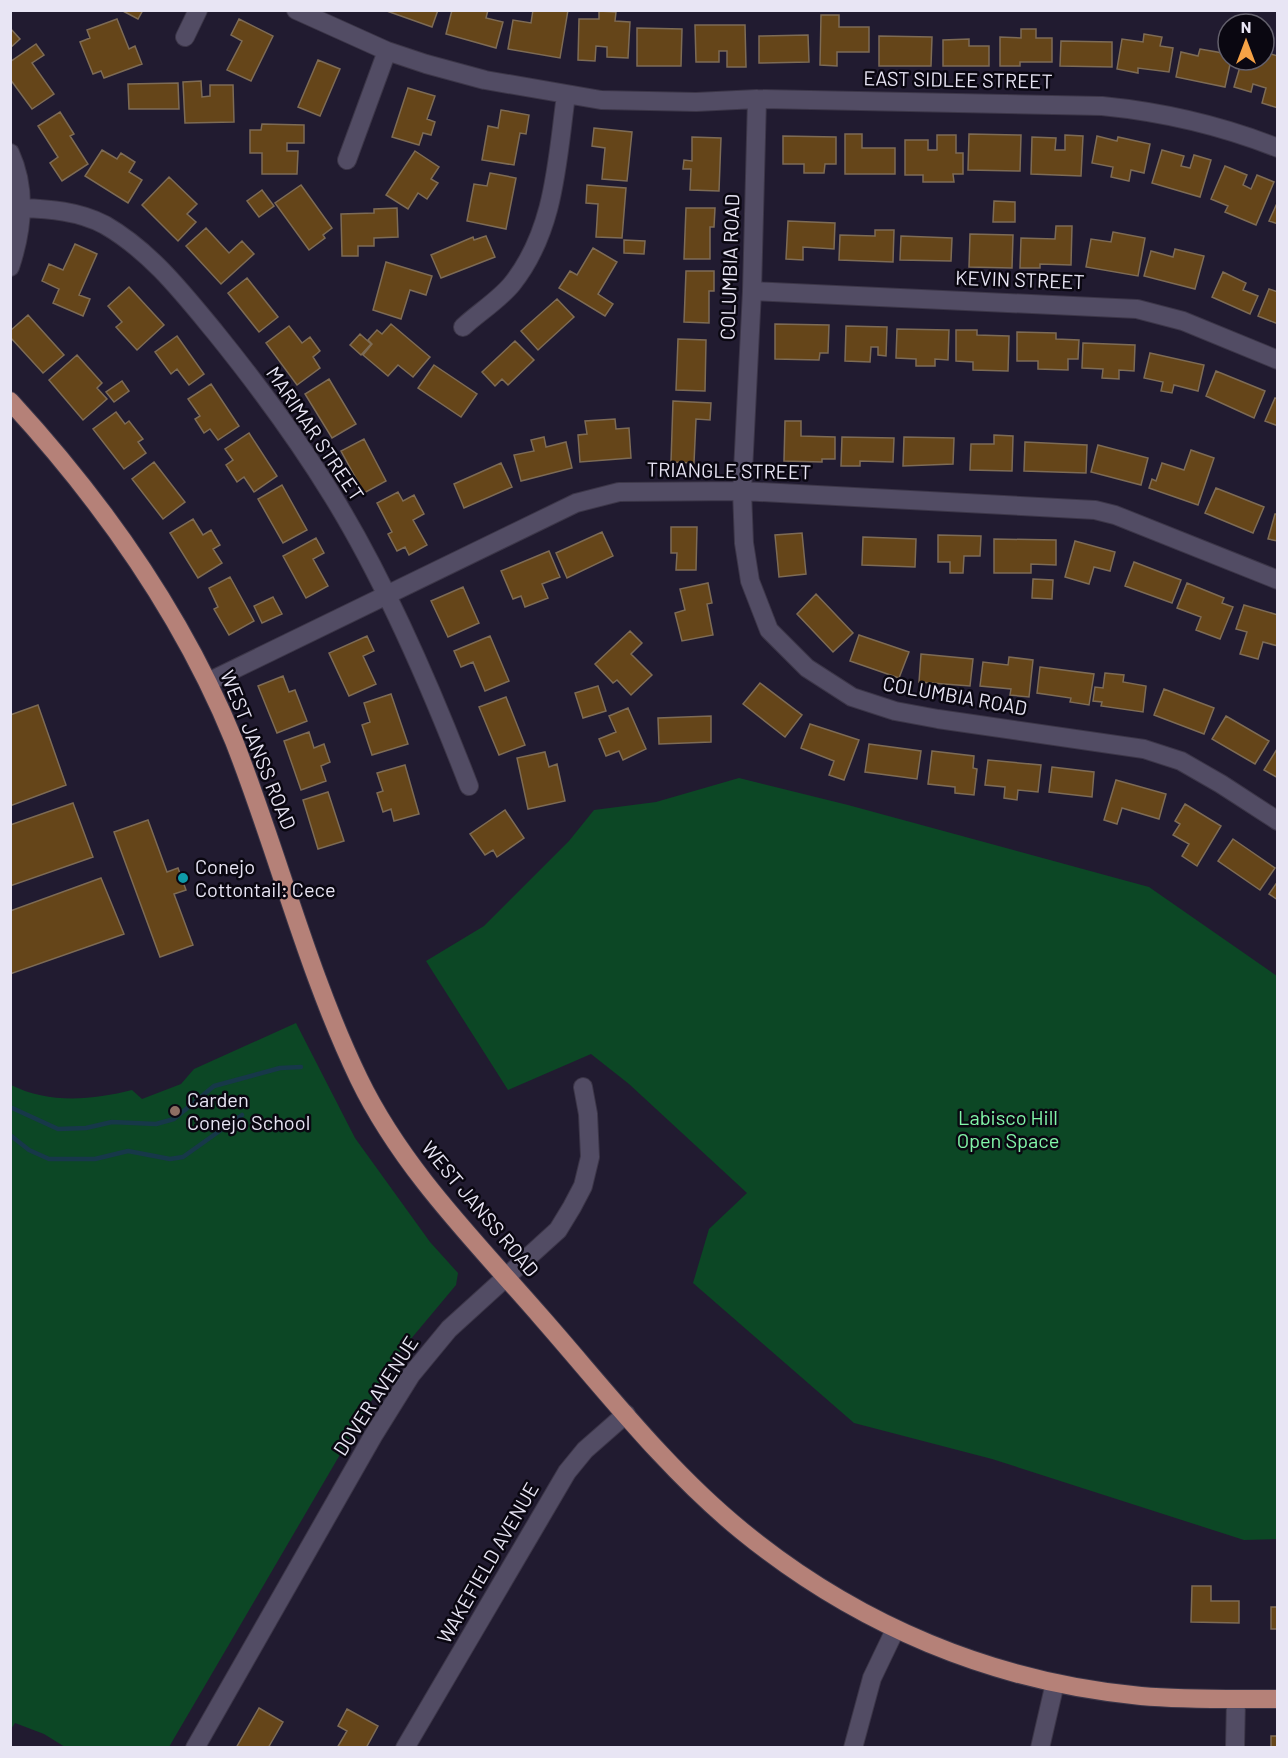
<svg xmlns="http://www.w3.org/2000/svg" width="1288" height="1758" font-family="Barlow,sans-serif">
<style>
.green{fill:#0c4725}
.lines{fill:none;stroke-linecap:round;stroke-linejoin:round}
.stream{stroke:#173849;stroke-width:4.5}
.building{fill:#654519;stroke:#7d6b55;stroke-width:1.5}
.minor-casing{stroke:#3c3648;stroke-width:20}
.major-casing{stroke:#3c3648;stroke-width:20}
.minor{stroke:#524c64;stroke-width:18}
.major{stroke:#b58178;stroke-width:18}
.culture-dot{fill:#0f9aa8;stroke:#0a0711;stroke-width:2}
.education-dot{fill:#8d6e63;stroke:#0a0711;stroke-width:2}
.labels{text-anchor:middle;stroke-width:5;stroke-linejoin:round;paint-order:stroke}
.street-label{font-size:20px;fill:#e8e5f4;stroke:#0a0711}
.poi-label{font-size:20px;fill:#e8e5f4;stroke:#0a0711;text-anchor:start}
.park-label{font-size:20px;fill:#82f6a9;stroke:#0a0711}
</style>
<rect width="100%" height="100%" fill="#211b30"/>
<path class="green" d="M739 778 848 805 1149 887 1277 976V1539L1244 1540 992 1459 854 1423 693 1283 709 1229 747 1193 629 1084 591 1054 508 1090 426 961 484 926 569 841 594 810 656 802Z
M296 1023 355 1138 430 1242 458 1273 456 1285 400 1352 169 1747H65L44 1734 15 1723 11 1729V1085C49 1104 92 1100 132 1090L142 1099 181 1084 194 1069Z"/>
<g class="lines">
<path class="stream" d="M10 1107 58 1129 86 1128 112 1122 156 1124 174 1119 214 1086 280 1068 301 1067
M10 1135 29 1150 49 1159H95L128 1151 170 1159 183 1157 242 1115"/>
</g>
<path class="building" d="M121 10H143L138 19Z
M384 10H438L432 27Z
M452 10H488L486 18 503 22 496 48 446 34Z
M533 10H568L560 58 508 49 513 20 531 23Z
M599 11 616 12 615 21 630 22 628 58 607 57V47L596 46 595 61 578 60 579 19H599Z
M821 15H839V27H869V52H837V66L820 65Z
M117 19 129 49 135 46 142 64 104 78 101 71 93 74 80 42 90 38 87 30Z
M239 19 273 36 251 81 227 70 242 41 231 35Z
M695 25H745L746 67H727V51H719V62H696Z
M10 28 20 39 10 48Z
M637 28 682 29 681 66H637Z
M1021 29H1036V38H1052V62H1020V66H1000V37L1021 38Z
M1144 34 1162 37 1160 46 1173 48 1169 72 1138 68V73L1117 69 1122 39 1143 42Z
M808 35 809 62 759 63V36Z
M879 36 932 37 931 66H879Z
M969 39V46H989V66H943V40Z
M1061 41 1112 42V67L1060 66Z
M36 44 44 55 32 63 54 94 32 109 10 79V62Z
M1200 49 1228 54V60H1231L1225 87 1176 77 1181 52 1198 56Z
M1264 52 1278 56V108L1262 103 1266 88 1253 84 1251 92 1234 87 1242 60H1264Z
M318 60 340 69 320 116 298 107Z
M201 81 202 97 210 96V85H233L234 122 185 123 183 82Z
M178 83 179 109H129L128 84Z
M408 88 435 96 427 119 435 122 431 135 423 133 419 145 392 137Z
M501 110 529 115 526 134 520 133 514 165 482 160 488 126 498 128Z
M60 112 74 134 70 136 88 164 62 181 50 163 58 157 38 126Z
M262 124 304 125V143H287V151H298L297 174H262V153H250V130H261Z
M594 128 632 132 627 181 602 179 605 148 592 146Z
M845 134H862V148H895V174H845Z
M969 134 1021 135 1020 171 968 170Z
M937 135H956V153H963V174H953L954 182H923V175H905V140H928V150H937Z
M1065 135 1083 136 1081 176 1031 174 1032 137 1056 138 1055 150H1065Z
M783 136 836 137V164H825L824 173H804V164H783Z
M1097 136 1117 141 1118 137 1150 144 1144 173 1131 170 1129 181 1111 177 1113 167 1092 163Z
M692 137 721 138 719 191 690 190 691 169H683L684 160 692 161Z
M102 150 117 159 121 153 135 162 129 172 142 180 128 203 85 176Z
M1162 150 1184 156 1181 166 1190 168 1194 155 1211 160 1200 197 1152 183Z
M415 151 439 167 431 179 438 183 427 199 418 193 408 209 386 195Z
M1225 166 1247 175 1243 185 1251 189 1257 175 1274 182 1256 225 1225 212 1228 206 1211 199Z
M490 173 516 178 506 229 467 221 474 184 487 186Z
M169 177 197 204 187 214 196 222 178 241 142 205Z
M301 185 332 228 323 235 325 238 309 250 275 203Z
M587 185 626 188 622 238 596 237 598 204 586 203Z
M262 190 274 206 259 217 247 201Z
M994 201 1015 202V222H993Z
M1278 201V224L1269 221Z
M397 208 398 237 374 238V246H358V256H342L341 214 374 213V209Z
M686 208H715L714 227H710V259H684Z
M788 221 835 223 834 249 803 247V260L786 259Z
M1056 226H1072L1071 265 1040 264V268H1020L1021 238 1055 239Z
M206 228 229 253 242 241 254 254 221 284 186 246Z
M875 230H894L893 262 839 260 840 235 875 236Z
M1113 232 1145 238 1138 276 1086 267 1091 239 1111 242Z
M970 234 1013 235 1012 268 969 267Z
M486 236 495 257 441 278 431 255 473 237 474 240Z
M901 236 952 238 951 261 900 260Z
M624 240 645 241 644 254 624 253Z
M75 244 97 254 79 295 90 299 83 316 53 303 59 289 42 281 49 264 63 270Z
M593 248 617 262 598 294 613 304 605 316 559 288 570 271 577 275Z
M1175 249 1204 256 1195 289 1144 276 1151 251 1173 257Z
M386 262 432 276 426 295 410 290 401 319 373 310Z
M686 271H714V291H709V323L684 322Z
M1223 272 1246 283 1243 290 1258 296 1250 314 1212 297Z
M247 278 278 317 259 332 228 293Z
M129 287 164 325 137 350 116 327 122 322 108 306Z
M1269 289 1278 292V324L1258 316Z
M557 299 574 317 538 350 521 331Z
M28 315 64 355 43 373 10 337V331Z
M391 324 430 357 413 377 398 365 388 376 363 355 372 344 368 340 377 330 382 334Z
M775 324 829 325 828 353H820L819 360 775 359Z
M289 326 302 343 310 337 320 351 313 357 320 368 297 385 266 343Z
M846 326 887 327 886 356 878 355V347H871L870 362 845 361Z
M897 329 949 330 948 360 935 359V366H916V359L896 358Z
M956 330H977V335L1009 336 1008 371 973 370V362L956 361Z
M1017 332 1056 333V339L1079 340 1078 359H1068V370L1038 369V361H1017Z
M360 334 371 344 361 355 350 345Z
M177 336 204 374 189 385 177 369 171 374 155 352Z
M678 339 706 340 705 391 676 390Z
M515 341 534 360 508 385 502 379 495 386 482 372Z
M1083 343 1135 345 1134 371 1119 370V379L1102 378 1103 369 1082 368Z
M1150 353 1204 365 1198 391 1174 385 1172 393 1161 391 1163 382 1144 378Z
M77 355 102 383 97 388 107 399 83 420 49 380Z
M434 365 477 394 461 417 418 388Z
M1216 371 1265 391 1254 418 1206 396Z
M329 379 356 424 332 438 305 394Z
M122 381 129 391 114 402 106 392Z
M211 384 239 426 218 440 210 429 204 433 195 419 200 416 188 399Z
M1275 398 1278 399V426L1265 421Z
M673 401 711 403 710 420 696 419 694 463 671 462Z
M116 412 125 424 129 421 143 439 138 442 146 453 124 469 93 429Z
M615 419 616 429 629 428 631 458 580 462 578 435 587 434 585 421Z
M785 421H801V436L835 437V459H822V462L784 461Z
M249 433 277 476 254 492 244 477 237 482 226 465 233 460 225 449Z
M994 435 1013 436 1012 471 970 470 971 444H994Z
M544 437 546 447 566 442 572 468 521 481 514 455 534 451 531 440Z
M842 437 894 438 893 462 860 461V466H841Z
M904 437 954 438 953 464 903 466Z
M364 439 386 481 364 493 341 451Z
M1025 442 1087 445 1086 473 1024 471Z
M1098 445 1148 458 1141 485 1091 472Z
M1191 450 1214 458 1198 505 1149 488 1152 479 1156 481 1162 463 1184 470Z
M154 462 185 502 163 519 132 479Z
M501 463 512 487 464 508 454 484Z
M282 485 307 530 283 543 258 499Z
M1216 488 1264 507 1253 533 1205 513Z
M398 492 403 501 414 495 424 514 413 520 427 545 409 555 405 547 397 551 388 534 392 532 377 503Z
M1275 514H1278V541L1268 539Z
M193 519 203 535 211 530 220 545 213 549 222 563 198 578 170 533Z
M671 527H697L696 570H676L677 553H671Z
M602 532 613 556 567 578 556 553Z
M802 533 806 574 779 577 775 535Z
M938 535 981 536 980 556H964L963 573H950V562H938Z
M863 537 916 539 915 567 862 565Z
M316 538 324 553 313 559 328 586 306 598 283 556Z
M994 539 1056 540V565L1031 564V573H994Z
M1075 541 1115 552 1110 571 1094 567 1089 584 1065 577Z
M549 551 560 577 542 584 548 598 525 607 521 596 513 599 501 571Z
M1134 562 1181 580 1172 603 1125 586Z
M230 577 254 621 229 635 214 609 218 607 209 588Z
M1033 579 1053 580 1052 599 1032 598Z
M708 583 712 603 707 604 713 635 682 641 675 613 685 610 680 589Z
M1187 583 1224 598 1222 603 1233 607 1220 639 1196 630 1201 617 1177 608Z
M463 587 479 623 448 637 431 601Z
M816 594 853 633 833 652 797 614Z
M273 597 282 614 262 623 254 606Z
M1244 605 1278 615V646L1263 642 1258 659 1240 654 1247 632 1236 629Z
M630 631 642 643 631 654 652 675 631 695 617 680 613 683 595 664Z
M859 635 909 652 899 678 850 661Z
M367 636 374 651 363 656 376 684 349 696 329 653Z
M490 636 509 681 485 691 473 662 461 667 454 651Z
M921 654 973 659 970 686 919 682Z
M1009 657 1033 660 1029 697 1010 695 1011 689 980 686 983 662 1008 665Z
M1040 667 1094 674 1089 705 1070 702 1071 698 1037 693Z
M1105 673 1124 675 1123 682 1146 686 1143 712 1101 706 1102 702 1093 701 1095 687 1103 688Z
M283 676 289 692 295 690 307 721 277 733 258 686Z
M760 683 802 715 785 737 743 704Z
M598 686 606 711 583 718 575 693Z
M1164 689 1214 708 1204 734 1154 715Z
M391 694 408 744 372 755 362 725 370 722 364 703Z
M506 697 525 745 499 755 479 707Z
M38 705 66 785 10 806V715Z
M628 708 646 749 623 760 619 751 606 756 599 739 616 732 609 716Z
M711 716V742L659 744 658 718Z
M1226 716 1269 741 1255 764 1212 739Z
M810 724 859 740 844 780 829 775 834 761 801 748Z
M309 732 314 748 324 744 330 762 321 766 326 781 301 790 284 741Z
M869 744 921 751 917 779 865 772Z
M1277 749H1278V778L1264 770Z
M932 751 974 756 973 768 977 769 974 795 955 793V787L928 784Z
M545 752 549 767 557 764 565 801 528 809 517 758Z
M988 760 1041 765 1038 792 1018 790 1017 800 1004 798 1005 787 985 785Z
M405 765 419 814 394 821 391 809 383 812 377 793 383 791 377 773Z
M1052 767 1094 772 1092 797 1049 792Z
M1116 780 1166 794 1159 819 1122 808 1117 824 1104 820Z
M328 792 344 841 318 849 303 800Z
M73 803 93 857 10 886V825Z
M1185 804 1221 826 1197 866 1182 856 1189 844 1173 835 1180 824 1175 821Z
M505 810 524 838 497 857 493 850 485 855 470 834Z
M148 820 167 872 178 868 186 890 174 894 193 945 160 957 114 832Z
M1233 839 1275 868 1260 890 1218 861Z
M101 878 124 934 10 974V911Z
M1278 881V900L1269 894Z
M1192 1586H1211V1601H1239V1623L1191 1622Z
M1271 1607H1278V1629H1271Z
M259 1708 283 1722 268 1748H236Z
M347 1709 378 1726 366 1748H337L347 1731 338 1726Z
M1271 1736H1278V1748H1271Z"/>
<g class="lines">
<g class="minor-casing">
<path id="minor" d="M296 10 387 51 426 64 485 80 601 100 696 102 757 99 1102 106C1163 112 1220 125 1278 148
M185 37 198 10
M757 99 752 291 742 491 744 543 750 581 769 630 807 668 852 697 895 711 938 719 1144 749 1181 761 1221 784 1278 821
M10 153C27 190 22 231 10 267
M347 160 387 51
M21 208C49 209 79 211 105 225 150 251 182 292 215 332 257 384 297 438 332 495 386 582 432 690 469 786
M752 291 1137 309 1183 321 1278 360
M463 327C478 313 499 300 512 284 555 230 557 161 566 95
M208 682 576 503 619 492 742 491 1095 510 1115 515 1278 580
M195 1748 373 1436 411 1375 449 1329 558 1230 572 1207 583 1186 590 1157 588 1114 583 1087
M405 1748 567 1472 585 1450 626 1414
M853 1748 872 1678 895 1630
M1040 1748 1055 1683
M1235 1748 1236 1699"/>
</g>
<g class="major-casing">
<path id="major" d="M10 401C102 501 183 616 234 741 278 853 307 971 359 1079 403 1170 477 1243 542 1318 606 1391 667 1470 742 1531 857 1625 993 1682 1141 1696 1186 1700 1232 1699 1278 1699"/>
</g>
<use href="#minor" class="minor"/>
<use href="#major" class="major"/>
</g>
<circle class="culture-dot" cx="183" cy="878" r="6"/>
<circle class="education-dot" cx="175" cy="1111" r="6"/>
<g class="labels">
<g class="street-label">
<text transform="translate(958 80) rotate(1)" y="7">EAST SIDLEE STREET</text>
<text transform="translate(730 267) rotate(-88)" y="7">COLUMBIA ROAD</text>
<text transform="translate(1020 280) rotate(2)" y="7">KEVIN STREET</text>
<text transform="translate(315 434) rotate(56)" y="7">MARIMAR STREET</text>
<text transform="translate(729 471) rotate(1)" y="7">TRIANGLE STREET</text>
<text transform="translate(955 696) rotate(10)" y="7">COLUMBIA ROAD</text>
<text transform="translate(258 750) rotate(68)" y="7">WEST JANSS ROAD</text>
<text transform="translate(480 1209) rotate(50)" y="7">WEST JANSS ROAD</text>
<text transform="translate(376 1396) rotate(-57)" y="7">DOVER AVENUE</text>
<text transform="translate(488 1563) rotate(-60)" y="7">WAKEFIELD AVENUE</text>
</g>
<g class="poi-label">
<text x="195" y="874">Conejo<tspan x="195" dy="23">Cottontail: Cece</tspan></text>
<text x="187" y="1107">Carden<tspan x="187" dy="23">Conejo School</tspan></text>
</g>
<g class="park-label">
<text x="1008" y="1125">Labisco Hill<tspan x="1008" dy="23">Open Space</tspan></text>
</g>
</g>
<rect width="1288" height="1758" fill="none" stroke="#e8e5f4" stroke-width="24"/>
<g transform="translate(1246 42)"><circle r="28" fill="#0a0711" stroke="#63606c" stroke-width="1.5"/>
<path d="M0-4.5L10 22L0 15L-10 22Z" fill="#f6a246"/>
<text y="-9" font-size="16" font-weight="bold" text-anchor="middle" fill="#e8e5f4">N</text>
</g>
</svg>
